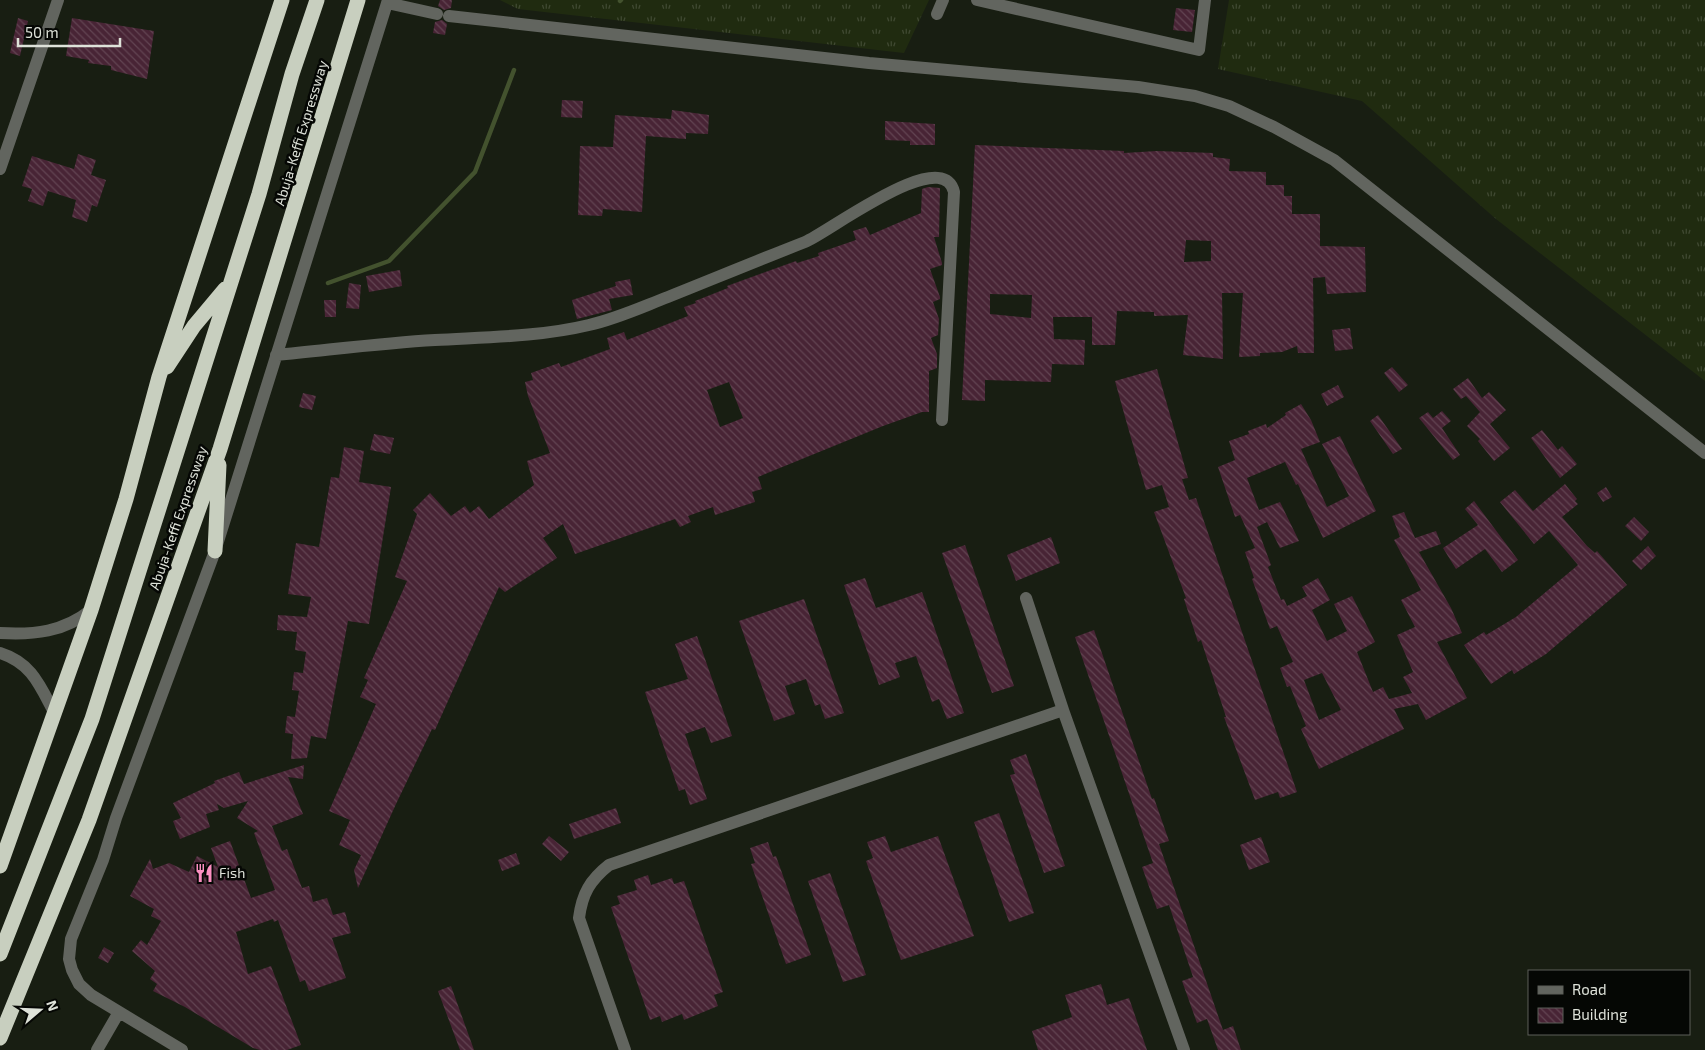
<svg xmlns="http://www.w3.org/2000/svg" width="1705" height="1050" font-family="'Exo 2',sans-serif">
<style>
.grass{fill:url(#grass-tufts)}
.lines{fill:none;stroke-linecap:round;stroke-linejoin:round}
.stream{stroke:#43522e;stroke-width:4.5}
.building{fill:url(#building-back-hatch);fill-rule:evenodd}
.minor{stroke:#62655f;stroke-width:12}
.highway{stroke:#c8cfbf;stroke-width:15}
.labels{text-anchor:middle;stroke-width:5;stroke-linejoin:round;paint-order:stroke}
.street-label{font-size:14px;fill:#dee2d9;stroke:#050704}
.poi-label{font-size:14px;fill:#dee2d9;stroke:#050704;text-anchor:start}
</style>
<defs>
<pattern id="grass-tufts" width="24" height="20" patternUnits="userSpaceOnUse" patternTransform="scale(1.25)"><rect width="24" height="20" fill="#202b10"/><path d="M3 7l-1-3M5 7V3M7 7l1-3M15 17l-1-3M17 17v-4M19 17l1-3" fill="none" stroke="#404932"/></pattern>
<pattern id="building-back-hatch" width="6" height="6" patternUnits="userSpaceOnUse" patternTransform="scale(1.25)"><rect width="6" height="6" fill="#482435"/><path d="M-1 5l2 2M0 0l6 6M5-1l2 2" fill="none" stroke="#624452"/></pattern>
</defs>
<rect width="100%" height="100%" fill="#181e12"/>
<path class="grass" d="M500 0H929L904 53 518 9Z
M1229 0H1705V381L1496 219 1362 101 1218 69Z"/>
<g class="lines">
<path class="stream" d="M620 1 621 0
M328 283 389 261 475 172 514 70"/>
</g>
<path class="building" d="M440 0H452L451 8 444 10 438 6Z
M1176 8 1195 10 1192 32 1173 30Z
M18 18 28 21 20 56 10 53Z
M72 18 154 31 147 79 111 70V66L88 63 89 60 66 56Z
M442 20 447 24 445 35 433 33 435 22Z
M562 100 583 101 582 118 561 117Z
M672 110 709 115 708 134 686 133V139L646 136 642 212 603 209 602 216 578 215 580 146 613 147 615 115 671 119Z
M885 121 935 124V145H910V141L885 140Z
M975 145 1124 151V153L1157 151 1213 153V157L1230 159 1229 171 1266 172V185H1284V196H1292V214H1320V246L1365 247 1366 292 1327 294 1325 277 1313 278 1314 353H1298L1297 346 1282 352 1260 353V356L1239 357 1243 293H1222L1223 359 1183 355 1188 315 1154 316V312L1117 311 1115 345H1092V317H1053L1054 339 1085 340 1084 365 1052 364 1051 382 985 380V401L962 400ZM1186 240 1211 241V261L1184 262ZM990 294 1032 295 1031 318 990 314Z
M78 154 96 160 91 175 106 180 97 207 92 205 87 222 72 217 76 200 48 191 43 206 28 201 32 189 22 186 32 156 74 169Z
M928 187 940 188 939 237H934L942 263V265L930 269 940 297V299L933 302 939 319 938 335 931 338 937 354V368L929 371V412H922L883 426 758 477 762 489 752 492 755 502 715 515 713 507 688 516 691 522 680 527 675 519 575 554 563 524 543 538 557 558 505 592 499 587 435 730 432 729 396 804 358 888 354 870 361 855 339 845 350 820 329 811 376 704 360 697 368 680 364 678 407 581 395 577 417 514 413 510 430 493 451 516 465 506 470 513 479 506 489 519 534 485 527 461 550 453 528 396 525 382 533 380 531 373 559 363 561 367 610 349 607 338 624 332 627 340 688 316 684 307 696 303 695 301 728 288 727 286 796 261 797 263 819 256 818 253 856 240 853 231 866 227 870 235 921 213 922 189ZM729 382 743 418 720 427 707 390Z
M400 270 402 286 369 292 366 276Z
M630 279 633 295 609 299 612 310 577 319 572 300 616 286 615 282Z
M349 283 361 285 359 309 346 308Z
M324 300H336V317H325Z
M1350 328 1353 349 1335 351 1332 330Z
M1392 367 1408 385 1399 392 1384 373Z
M1157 369 1188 478 1182 479 1189 500 1196 498 1297 792 1280 798 1278 792 1255 800 1224 717H1226L1201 640 1198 642 1184 599 1186 598 1154 512 1169 507 1162 485 1146 490 1127 424 1115 381Z
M1468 378 1482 398 1489 392 1506 410 1490 424 1510 448 1494 461 1478 441 1480 439 1467 426 1480 412 1466 396 1461 399 1453 389Z
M1338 385 1344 397 1327 406 1321 394Z
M303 393 316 396 312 410 299 407Z
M1301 404 1311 420 1320 442 1301 449 1327 507 1349 496 1322 444 1340 436 1376 511 1323 538 1298 484 1296 485 1285 462 1247 478 1259 510 1280 502 1299 541 1280 548 1267 522 1257 527 1271 565 1268 567 1281 600 1284 599 1287 606 1307 596 1302 587 1318 578 1330 600 1312 610 1327 641 1347 631 1334 604 1352 596 1375 642 1357 652 1373 692 1383 687 1389 699 1412 693 1403 677 1413 672 1397 635 1415 627 1401 600 1421 590 1394 540 1400 537 1392 516 1404 512 1415 538 1436 531 1441 544 1419 552 1451 608 1462 633 1437 642 1467 698 1426 720 1418 704 1394 709 1404 729 1319 769 1301 729 1306 726 1290 686 1287 687 1280 668 1293 662 1277 626 1270 629 1252 579 1254 578 1245 552 1255 548 1240 515 1235 517 1218 467 1235 460 1229 441 1249 434 1248 431 1266 424 1267 428 1286 415 1285 413ZM1322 673 1341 710 1319 720 1304 680Z
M1442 411 1451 421 1442 428 1460 455 1453 460 1419 418 1428 412 1433 418Z
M1378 415 1402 449 1393 454 1370 421Z
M1542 430 1558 450 1562 446 1577 464 1560 478 1531 438Z
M374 434 394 438 390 454 370 450Z
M344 447 364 451 359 482 391 487 369 624 348 621 326 739 311 736 307 758 291 759 293 734 285 733 287 716 295 717 299 691 292 690 294 672 303 673 306 652 295 650 297 632 277 630 278 615 307 617 311 597 288 594 296 543 319 547 331 477 339 478Z
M1565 484 1577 499 1575 501 1578 504 1562 517 1587 546 1595 553 1597 551 1627 585 1546 654 1514 674 1512 670 1491 684 1464 645 1484 632 1486 635 1516 617 1578 565 1549 531 1534 544 1500 502 1515 490 1533 511Z
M1606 487 1612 497 1603 502 1597 493Z
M1474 501 1518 560 1502 572 1485 549 1456 569 1443 548 1478 525 1465 509Z
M1634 517 1649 532 1641 541 1625 526Z
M1051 537 1060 563 1016 581 1007 555Z
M965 545 1014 686 992 693 942 553Z
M1648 546 1656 556 1641 570 1632 561Z
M865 578 876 608 922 592 964 713 947 719 939 699 932 702 916 656 895 663 900 677 879 685 844 585Z
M804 599 844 713 825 719 820 704 815 706 806 679 785 686 795 714 774 721 739 621Z
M1094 630 1152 799 1154 798 1169 841 1159 844 1223 1030 1233 1026 1241 1050H1218L1207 1019 1197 1023 1182 981 1193 977 1169 905 1157 909 1142 867 1153 863 1075 637Z
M697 636 732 736 711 743 705 727 685 734 707 799 690 805 685 789 679 791 645 692 688 679 675 644Z
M1026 754 1065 866 1044 873 1010 775 1015 774 1010 760Z
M304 765 303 779 288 777 303 814 272 826 282 851 287 849 302 888 309 886 313 902 327 898 333 915 345 912 351 933 332 938 346 978 309 991 305 980 300 982 278 920 274 922 273 919 236 932 248 974 271 966 301 1045 287 1050H260L253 1048 185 1007 153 991 157 984 150 979 155 971 132 951 141 940 147 945 161 921 151 916 154 909 130 896 150 859 153 869 169 863 189 872 197 856 218 867 211 848 230 841 251 898 275 890 254 833 258 831 237 818 248 801 224 808 217 804 219 810 206 814 210 827 180 839 173 821 181 818 173 803 215 783 214 781 239 772 244 784Z
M616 808 621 823 574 839 569 824Z
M999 813 1034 913 1009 922 974 822Z
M549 836 569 852 561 861 542 844Z
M885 836 891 852 938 836 974 936 901 960 866 861 873 858 867 842Z
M1261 837 1270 862 1249 870 1240 845Z
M768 842 773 857 776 856 811 955 786 964 751 864 755 863 750 848Z
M516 853 520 864 502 871 498 860Z
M830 873 866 975 843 982 808 881Z
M648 875 651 885 672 878 674 884 684 881 723 992 714 995 718 1006 684 1020 682 1014 662 1022 660 1016 650 1020 611 907 620 904 617 896 637 890 634 880Z
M104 947 114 953 108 963 98 958Z
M1101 984 1107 1005 1129 998 1147 1050H1038L1032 1031 1072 1017 1065 995Z
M451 986 474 1050H460L438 991Z"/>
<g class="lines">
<path class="minor" d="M977 0 1199 50 1205 0
M387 3 437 14
M937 14 943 0
M449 16 869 63 1138 87 1195 96 1229 106 1274 127 1334 160 1705 453
M0 169 58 0
M276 355C329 350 382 343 435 340 486 337 539 337 589 325 616 319 642 307 668 297 713 279 759 260 805 242 829 232 943 144 954 192L942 420
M1026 598 1063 710
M0 633C34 635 64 632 91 610
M0 653C32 663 40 686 55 714
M97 1050 119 1012
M182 1050 91 995 79 984 72 970 69 959 71 939 103 860 116 818 215 551 388 0
M625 1050 579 918C582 894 590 880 609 865L1063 710 1184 1050"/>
<path class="highway" d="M167 367 194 326 225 289
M215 551 219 465
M0 866 91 610 126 499 159 377 282 0
M0 954 92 719 259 194 292 74 317 0
M0 1038 89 820 220 449 358 0"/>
</g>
<defs>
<g id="restaurant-bare" transform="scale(1.5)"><path d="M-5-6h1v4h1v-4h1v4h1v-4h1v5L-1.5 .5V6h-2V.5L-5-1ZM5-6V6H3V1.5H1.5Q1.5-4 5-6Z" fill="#fc8fc1" stroke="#050704" stroke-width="2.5" paint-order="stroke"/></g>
</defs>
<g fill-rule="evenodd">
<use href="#restaurant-bare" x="204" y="873"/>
</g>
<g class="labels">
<g class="street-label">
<text transform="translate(301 133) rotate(-73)" y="5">Abuja-Keffi Expressway</text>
<text transform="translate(178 518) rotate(-71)" y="5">Abuja-Keffi Expressway</text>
</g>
<g class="poi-label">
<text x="219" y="878">Fish</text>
</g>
</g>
<rect x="1528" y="970" width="162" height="65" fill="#050704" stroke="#5c5f59"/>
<rect x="1538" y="986" width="25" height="8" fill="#62655f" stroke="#5c5f59"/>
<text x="1572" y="995" font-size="15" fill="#dee2d9">Road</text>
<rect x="1538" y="1008" width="25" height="15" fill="url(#building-back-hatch)" stroke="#5c5f59"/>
<text x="1572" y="1020" font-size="15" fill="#dee2d9">Building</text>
<g transform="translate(40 1010) rotate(71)" stroke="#050704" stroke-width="4" paint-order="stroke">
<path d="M0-4L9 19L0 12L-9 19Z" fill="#dee2d9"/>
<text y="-8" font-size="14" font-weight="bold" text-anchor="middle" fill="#dee2d9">N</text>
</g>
<path d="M18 38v8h102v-8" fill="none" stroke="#dee2d9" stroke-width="2.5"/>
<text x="25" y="38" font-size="15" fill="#dee2d9" stroke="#050704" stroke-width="4" paint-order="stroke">50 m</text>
</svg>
